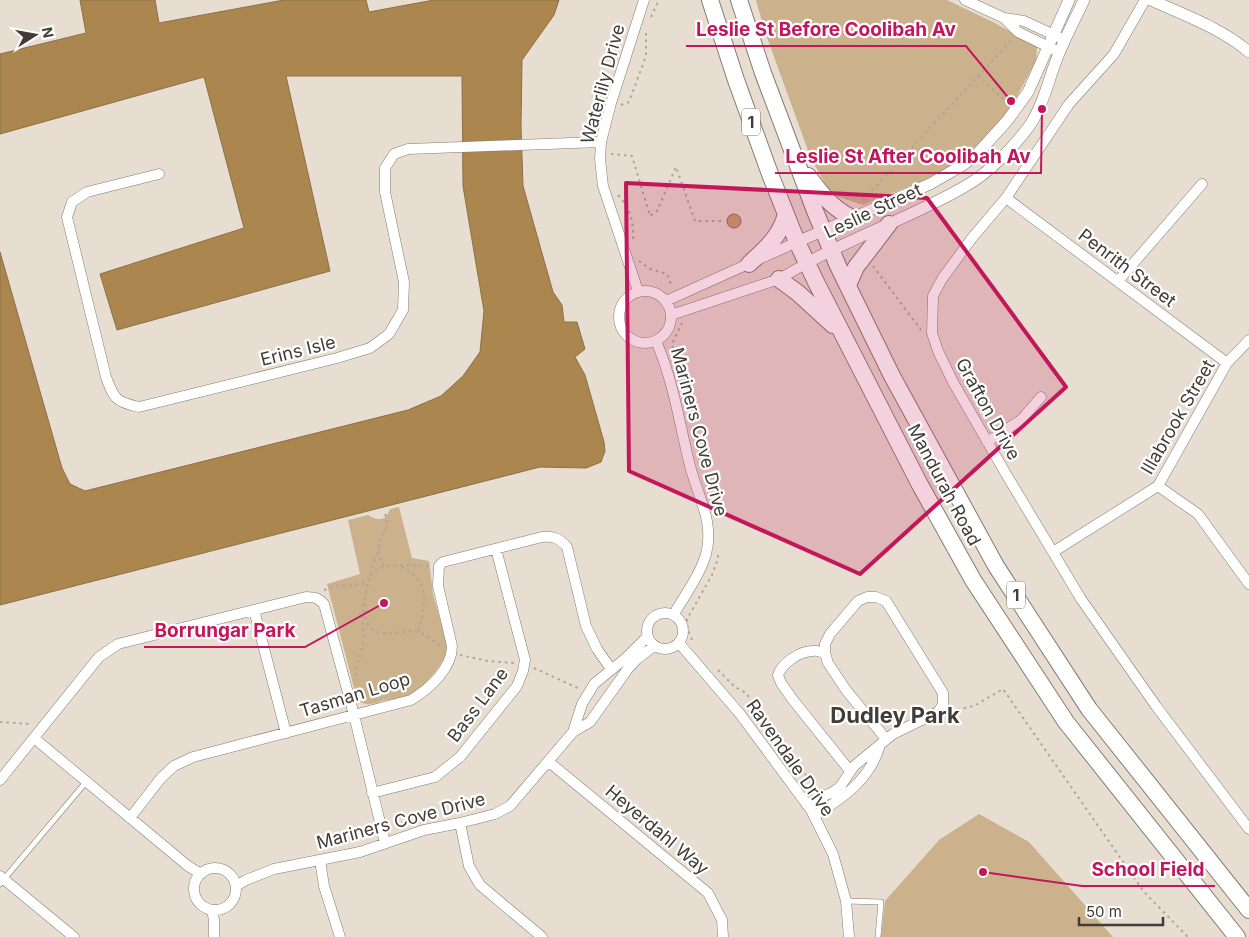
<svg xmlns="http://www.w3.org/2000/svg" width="1249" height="937" font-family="Inter,sans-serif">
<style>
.green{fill:#cbb18c}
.water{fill:#ac864f;stroke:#8c7048}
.building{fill:#c7a068;stroke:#7a7266}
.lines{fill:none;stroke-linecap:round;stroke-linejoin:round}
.service-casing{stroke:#857c70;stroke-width:6}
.minor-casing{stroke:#857c70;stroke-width:11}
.tertiary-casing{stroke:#857c70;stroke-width:12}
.trunk-casing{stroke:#857c70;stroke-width:18}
.path{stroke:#aea69b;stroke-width:2;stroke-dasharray:2.5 4;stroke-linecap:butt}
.service{stroke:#fff;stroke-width:5}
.minor{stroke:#fff;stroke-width:10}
.tertiary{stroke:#fff;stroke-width:11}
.trunk{stroke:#fff;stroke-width:16}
.marked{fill:#c2185b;fill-opacity:0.2;stroke:#c2185b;stroke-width:4;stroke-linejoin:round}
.labels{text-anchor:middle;stroke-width:4.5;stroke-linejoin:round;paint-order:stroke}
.shield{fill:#fff;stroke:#797673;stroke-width:1}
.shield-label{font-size:16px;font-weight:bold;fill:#403c37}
.street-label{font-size:18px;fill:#403c37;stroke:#fff}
.district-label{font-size:22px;font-weight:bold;fill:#403c37;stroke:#fff}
.leader{fill:none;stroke:#c2185b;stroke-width:2}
.callout-dot{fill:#c2185b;stroke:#fff;stroke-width:2}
.callout-label{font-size:19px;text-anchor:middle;font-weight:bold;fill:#c2185b;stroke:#fff;stroke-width:4.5;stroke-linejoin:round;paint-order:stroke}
</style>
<rect width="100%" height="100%" fill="#e7ddd0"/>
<path class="green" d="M756 0H947L995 23 1037 47 1036 61 1004 120 964 159 927 179 863 205 836 196 826 186 810 156 764 29Z
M399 507 412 558 429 561 433 594 448 648C445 663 423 689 409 695 401 698 391 699 382 701 373 704 364 707 357 699L327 584 360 574 348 520 368 515C377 521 386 522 390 509Z
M979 814 1029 842 1113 937H881L885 901 939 840Z"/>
<path class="water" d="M80 0H155L159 23 284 0H366L369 12 434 0H559L554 15 522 60 521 127 523 186 553 292 562 305 564 322H577L585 349 575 357 585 375 604 442 605 451 601 462 586 468 540 467 0 605V252L62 468 70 484 85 491 408 410 441 396 463 376 480 352 484 311 463 186 462 76H286L330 271 117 330 100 274 244 228 204 77 0 134V54L86 33Z"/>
<path class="building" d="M727 221a7 7 0 1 1 14 0a7 7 0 1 1-14 0Z"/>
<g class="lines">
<g class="service-casing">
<path id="service" d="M0 884 86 782
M846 901 881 902 878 937"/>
</g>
<g class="minor-casing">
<path id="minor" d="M965 0 1004 18 1024 21 1065 40
M1145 0 1114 54 1069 104 1006 198 972 238 942 279 933 296 932 333 938 351 953 382 1006 474 1081 599 1156 706 1249 829
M1004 18 1018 32 1059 52
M159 174 87 192 72 202 67 217 106 377C114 399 116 402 139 407L337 358 370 348 389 334 403 310 404 282 385 192V168L394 154 408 149 601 142
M1006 198 1227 363
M1118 281 1202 184
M619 317a26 26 0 1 1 52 0a26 26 0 1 1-52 0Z
M638 291 603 186 600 159 601 142 611 103 644 0
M666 301 797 242
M671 315 779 279 807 263
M656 341C673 380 679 421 689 462 696 493 715 521 706 554 700 575 685 595 674 614
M987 442 1021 420 1041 397
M1158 486 1198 514 1249 584
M1053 552 1158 486 1227 363 1249 340
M254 610 286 733
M647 631a18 18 0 1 1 36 0a18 18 0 1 1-36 0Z
M679 643 740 714 811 810 833 854 846 901 849 937
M825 653C821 652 817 650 813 651 800 651 782 663 778 675L781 683 793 700 850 771
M573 732 582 704 594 684 627 657 648 636
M34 738 188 866 201 874
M549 762 708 893 722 920 723 937
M0 780 99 657 118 644 306 597C315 597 318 598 324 604L354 715 385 843
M372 793 435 777 460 757 517 686 523 671 525 660 496 549
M806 804 833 792 840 787 854 766 893 734 938 712 943 705V693L886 601 876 597H867L858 601 830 634 825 644V653L828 663 846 690 886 739
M814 816C843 798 870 780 880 745
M130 818 161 778 174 766 193 757 411 700C429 689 452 669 452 646L438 586 439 566 443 562 542 537C554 536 559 538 567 547L586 626 597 649 611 669
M460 823 469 866 480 885 542 937
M320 860 324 886 340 937
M194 889a21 21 0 1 1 42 0a21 21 0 1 1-42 0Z
M0 876 74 937
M236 886 246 880 274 869 360 852 424 830 460 823 495 814 510 806 573 732 590 722 627 670 637 659 654 646
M212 910 214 920V937"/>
</g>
<g class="tertiary-casing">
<path id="tertiary" d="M1151 0C1184 15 1221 28 1249 52
M797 242 930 184 963 165 977 154 1007 121 1028 92 1069 0
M807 263C858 235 914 216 964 187 988 174 1014 147 1030 125 1045 102 1049 76 1060 51 1067 34 1076 17 1084 0"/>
</g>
<g class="trunk-casing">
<path id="trunk" d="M710 0 736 80 770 174 797 242 816 282 919 483 973 580 1066 722 1237 937
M739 0 763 73 815 211 838 266 892 376 996 566 1089 709 1249 910
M808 176C822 195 831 207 852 218
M749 264C766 248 780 237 786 214
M779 279 798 293 833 325
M848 285 856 267 889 224"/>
</g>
<path class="path" d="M651 17 659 0
M978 75 1005 101H1008
M621 105 629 102 646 56V31
M611 154 632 156 650 216 657 211 676 167 695 221H725
M618 195C630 208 634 222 633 240
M863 200 1011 41
M639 261 650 269 667 274 672 287
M873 266 921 330
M674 355 672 344 682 323
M385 514C391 527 382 533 379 545 378 550 380 557 381 562L385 565
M379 547C373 566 348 628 382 633 394 635 406 629 417 632 425 633 434 642 441 646
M402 566C406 570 411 572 415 576 430 592 423 614 418 632
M371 576C379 560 413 566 429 566
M324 590 340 585 351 586 368 582
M692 640 688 630 687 619 712 575 718 559V551
M460 655 488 661 515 663
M534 668 580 689
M718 670 735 687 746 693 816 789
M356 676C356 664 362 654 363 642 364 628 361 616 363 603
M951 711 974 706 1003 689 1144 892 1188 937
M0 722 31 724"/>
<use href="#service" class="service"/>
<use href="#minor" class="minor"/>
<use href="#tertiary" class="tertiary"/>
<use href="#trunk" class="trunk"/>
</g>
<path class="marked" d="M626 183 927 198 1066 387 860 574 629 471Z"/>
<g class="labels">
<g class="shield">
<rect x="742" y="108.5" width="18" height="27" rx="4"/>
<rect x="1007" y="581.5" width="18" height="27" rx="4"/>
</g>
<g class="shield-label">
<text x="751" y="128">1</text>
<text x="1016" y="601">1</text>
</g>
<g class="street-label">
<text transform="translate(603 84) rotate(-75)" y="6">Waterlily Drive</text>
<text transform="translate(873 211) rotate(-25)" y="6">Leslie Street</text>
<text transform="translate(1127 268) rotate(37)" y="6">Penrith Street</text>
<text transform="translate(298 351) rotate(-14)" y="6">Erins Isle</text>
<text transform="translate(988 409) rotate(61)" y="6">Grafton Drive</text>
<text transform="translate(1178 417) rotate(-60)" y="6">Illabrook Street</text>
<text transform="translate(699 432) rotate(75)" y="6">Mariners Cove Drive</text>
<text transform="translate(944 485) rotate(62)" y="6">Mandurah Road</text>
<text transform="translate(355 695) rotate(-17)" y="6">Tasman Loop</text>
<text transform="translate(478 705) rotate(-53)" y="6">Bass Lane</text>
<text transform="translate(790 758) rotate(55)" y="6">Ravendale Drive</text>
<text transform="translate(401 821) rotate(-15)" y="6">Mariners Cove Drive</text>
<text transform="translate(657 830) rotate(40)" y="6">Heyerdahl Way</text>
</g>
<g class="district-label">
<text x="895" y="723">Dudley Park</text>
</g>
</g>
<path class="leader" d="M1011 101L966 46H686M1042 109L1041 173H775M384 603L305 647H144M983 872L1082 886H1215"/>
<g class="callout-dot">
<circle cx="1011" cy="101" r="5"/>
<circle cx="1042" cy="109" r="5"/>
<circle cx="384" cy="603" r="5"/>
<circle cx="983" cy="872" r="5"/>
</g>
<g class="callout-label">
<text x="826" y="36">Leslie St Before Coolibah Av</text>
<text x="908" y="163">Leslie St After Coolibah Av</text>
<text x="225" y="637">Borrungar Park</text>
<text x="1148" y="876">School Field</text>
</g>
<g transform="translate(35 35) rotate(79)" stroke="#ffffff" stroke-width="4" paint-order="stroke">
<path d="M0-4L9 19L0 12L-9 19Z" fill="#403c37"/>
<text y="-8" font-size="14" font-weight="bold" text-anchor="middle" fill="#403c37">N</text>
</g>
<path d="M1079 917v8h84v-8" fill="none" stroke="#403c37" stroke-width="2.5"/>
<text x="1086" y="917" font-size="15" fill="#403c37" stroke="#ffffff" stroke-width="4" paint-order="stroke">50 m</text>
</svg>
